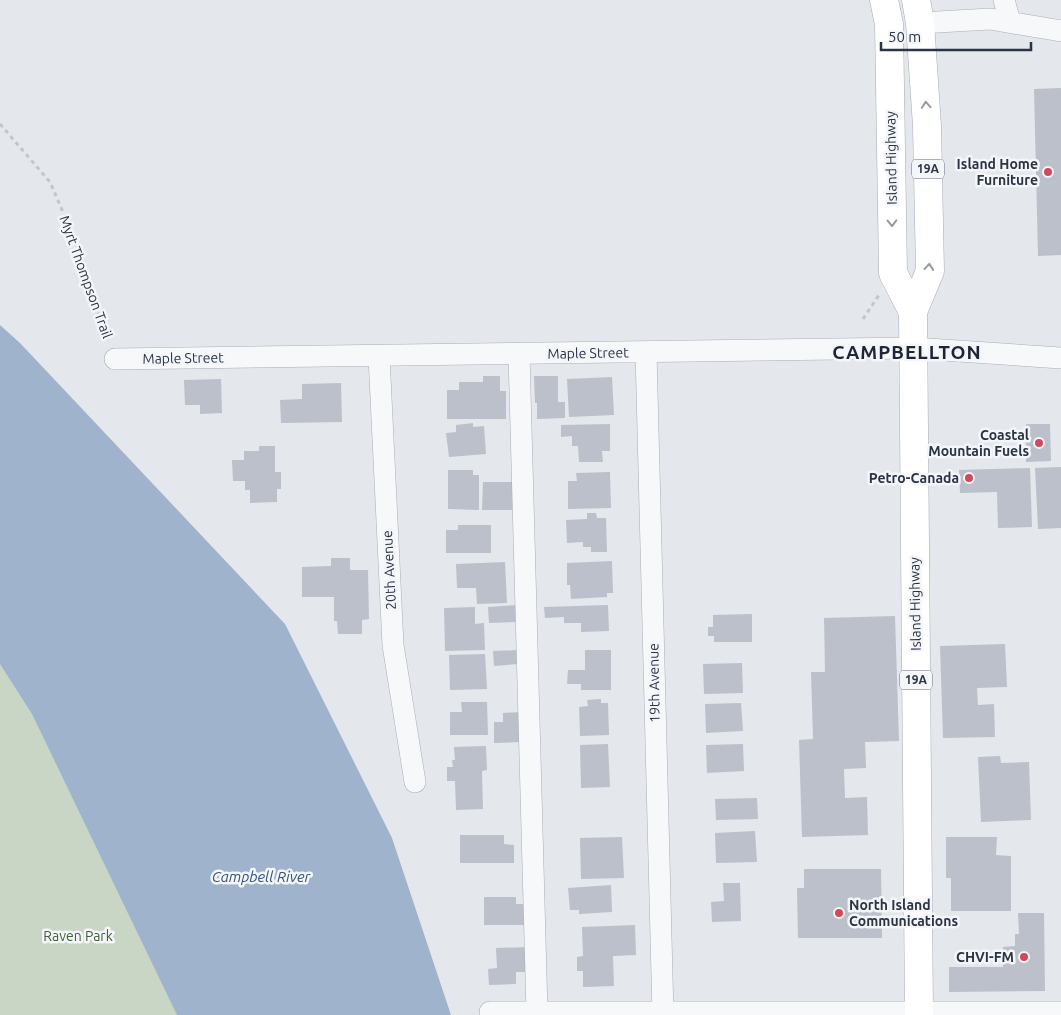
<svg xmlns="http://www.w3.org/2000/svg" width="1061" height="1015" font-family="Ubuntu,sans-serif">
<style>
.green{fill:#c9d6c5}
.water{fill:#9fb4cc}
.building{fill:#bbc0ca}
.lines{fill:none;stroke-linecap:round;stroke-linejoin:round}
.minor-casing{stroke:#a9aeb7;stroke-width:22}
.major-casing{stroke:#a3abb8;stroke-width:29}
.path{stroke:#c2c5cb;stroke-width:3;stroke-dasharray:4 4;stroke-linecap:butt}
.minor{stroke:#f7f8fa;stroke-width:21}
.major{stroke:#fff;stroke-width:28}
.oneway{stroke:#959aa2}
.poi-dot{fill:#d1495b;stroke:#f4f6f9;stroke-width:2}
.labels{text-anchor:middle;stroke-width:5;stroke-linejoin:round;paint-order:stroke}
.shield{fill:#f4f6f9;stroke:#676e7b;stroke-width:1}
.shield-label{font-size:12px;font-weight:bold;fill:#2b3445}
.street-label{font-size:14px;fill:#2b3445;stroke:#f4f6f9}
.poi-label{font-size:14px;font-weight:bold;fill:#2b3445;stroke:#f4f6f9;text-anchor:end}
.park-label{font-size:14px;fill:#3f6138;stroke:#f4f6f9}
.water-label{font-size:15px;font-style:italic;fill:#34527a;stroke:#f4f6f9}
.district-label{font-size:19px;font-weight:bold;letter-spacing:1px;fill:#1d2536;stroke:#f4f6f9}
</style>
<rect width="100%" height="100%" fill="#e4e7ec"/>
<path class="green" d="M0 645 195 1015H0Z"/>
<path class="water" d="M0 325 20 343 285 624 392 838 451 1015H177L32 714 0 664Z"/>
<path class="building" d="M1061 88V255L1038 256 1034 89Z
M483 376H500V391H506V419H447V390H459V382H483Z
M534 376H558V402H565V418L537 419V403H535Z
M612 377 614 415 569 417 567 379Z
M221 379 222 413 200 414V405H185L184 380Z
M341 383 342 422 281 423 280 400 302 399V384Z
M473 423V427L484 426 486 454 449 457 446 433 456 432V425Z
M610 424V451H602L603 462H579L578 446H572V436L561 437V425Z
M1026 424H1050L1051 461 1026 462Z
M259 446H275V472H281V489H277V502L250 503V490H245V481H233L232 460H244V451H259Z
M1061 467V528L1038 529 1035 468Z
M1030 468 1032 527 998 528 997 492 960 493 959 470Z
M448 470H473V475H479V510L448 509Z
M610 472 611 508 568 509V481H577L576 473Z
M483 482H514V510H482Z
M587 513H596L597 518H606L607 552H591V547H583V542L567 543 566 520 587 519Z
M458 525H491V553H446V530H458Z
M331 558H350V570H368L369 619 362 620V634H338L337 621H334V597H302V567L331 566Z
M612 561 613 593H607V597L571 599 570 585H567V563Z
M505 562 507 603 477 604 476 588H457L456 564Z
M517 605V622L489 623 488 607Z
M608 605 609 631 581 632V623H564V617L545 618 544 607Z
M475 607V624L484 623 485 650 445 651 444 608Z
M752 614V642H714V636H708V627H713V615Z
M895 616 899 741 865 742 866 768 844 769 845 798 867 797 868 835 802 837 799 740 813 739 811 672H825L824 618Z
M1005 644 1007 687 977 688 978 705 994 704 995 737 943 738 940 646Z
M517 650 518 664 494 666 493 651Z
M585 650H611V690H581V684H567L568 670H585Z
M485 654 487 689 450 690 449 655Z
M742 663 743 693 704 694 703 664Z
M601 699V703H608L609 735 580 736 579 707 588 706 587 700Z
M461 702H487L488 735H450V712H462Z
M741 703 743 731 706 733 705 704Z
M520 712 521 742 494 743V722H503V713Z
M608 744 610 787 581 788 580 745Z
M743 744 744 771 707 773 706 745Z
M486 746 487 770 482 771 483 809 456 810 455 781H447V767H453L452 760H455L454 747Z
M1000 756 1001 763 1029 762 1031 820 981 822 978 757Z
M757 798 758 819 716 820 715 799Z
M755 831 757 862 716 863 715 833Z
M460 835H504V844L514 845V863H460Z
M622 837 624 878 581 879 580 838Z
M946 837H997L996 855 1011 856V911H951V878H946Z
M804 869H881L882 938H798L797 888H804Z
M723 883H740L741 921 712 922 711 902 724 901Z
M611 885 612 912 579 914V910H570L568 888Z
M484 897H516V904H525V925H484Z
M1018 913H1044L1045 991 949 992V967H1003V947L1015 946V934H1019Z
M635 925 636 955 613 956 614 986 583 987V971H577V957L583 956 582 927Z
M528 947V972H516V984L489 985 488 969 497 968 496 948Z"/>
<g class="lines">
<g class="minor-casing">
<path id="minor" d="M1004 0 1010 22
M920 23 990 19 1061 31
M646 352 663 1015
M519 354 537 1012
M379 356 393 645 415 782
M115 359 913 348 1061 358
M490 1012H1061"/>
</g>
<g class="major-casing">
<path id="major" d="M884 0 889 24 893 273 913 312
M916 0 920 23 927 126 930 271 913 312 919 1015"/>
</g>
<path class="path" d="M0 124 50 182 79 249 94 302 108 340
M863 319 879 295"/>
<use href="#minor" class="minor"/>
<use href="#major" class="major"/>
</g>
<defs><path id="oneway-chevron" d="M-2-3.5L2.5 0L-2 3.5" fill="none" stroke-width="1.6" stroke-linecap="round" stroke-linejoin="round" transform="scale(1.25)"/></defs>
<g class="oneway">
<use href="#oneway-chevron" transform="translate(926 105) rotate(-94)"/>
<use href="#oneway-chevron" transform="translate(892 223) rotate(89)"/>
<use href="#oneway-chevron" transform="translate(929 267) rotate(-85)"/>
</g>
<g class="poi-dot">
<circle cx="1048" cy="172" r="5"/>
<circle cx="1039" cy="443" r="5"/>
<circle cx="969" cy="478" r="5"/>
<circle cx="839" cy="913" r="5"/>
<circle cx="1024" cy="957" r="5"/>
</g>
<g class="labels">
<g class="shield">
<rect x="912" y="159.5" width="32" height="19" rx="4"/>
<rect x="900" y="670.5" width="32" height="19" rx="4"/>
</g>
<g class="shield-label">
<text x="928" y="173">19A</text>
<text x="916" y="684">19A</text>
</g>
<g class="street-label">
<text transform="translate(891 158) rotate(-91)" y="5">Island Highway</text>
<text transform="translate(86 277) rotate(70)" y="5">Myrt Thompson Trail</text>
<text transform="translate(588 353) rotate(-1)" y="5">Maple Street</text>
<text transform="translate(183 358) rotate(-1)" y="5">Maple Street</text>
<text transform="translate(389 570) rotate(-93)" y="5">20th Avenue</text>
<text transform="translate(915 604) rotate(-91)" y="5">Island Highway</text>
<text transform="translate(654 683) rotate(-91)" y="5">19th Avenue</text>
</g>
<g class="poi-label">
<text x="1038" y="169">Island Home<tspan x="1038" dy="16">Furniture</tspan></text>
<text x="1029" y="440">Coastal<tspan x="1029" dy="16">Mountain Fuels</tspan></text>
<text x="959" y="483">Petro-Canada</text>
<text x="849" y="910" text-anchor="start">North Island<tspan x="849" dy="16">Communications</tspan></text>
<text x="1014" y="962">CHVI-FM</text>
</g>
<g class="park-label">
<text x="78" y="941">Raven Park</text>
</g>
<g class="water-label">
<text x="261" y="882">Campbell River</text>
</g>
<g class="district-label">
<text x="907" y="359">CAMPBELLTON</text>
</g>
</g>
<path d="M881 42v8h150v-8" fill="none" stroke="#2b3445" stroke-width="2.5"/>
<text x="888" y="42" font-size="15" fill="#2b3445" stroke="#f4f6f9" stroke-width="4" paint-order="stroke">50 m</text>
</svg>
